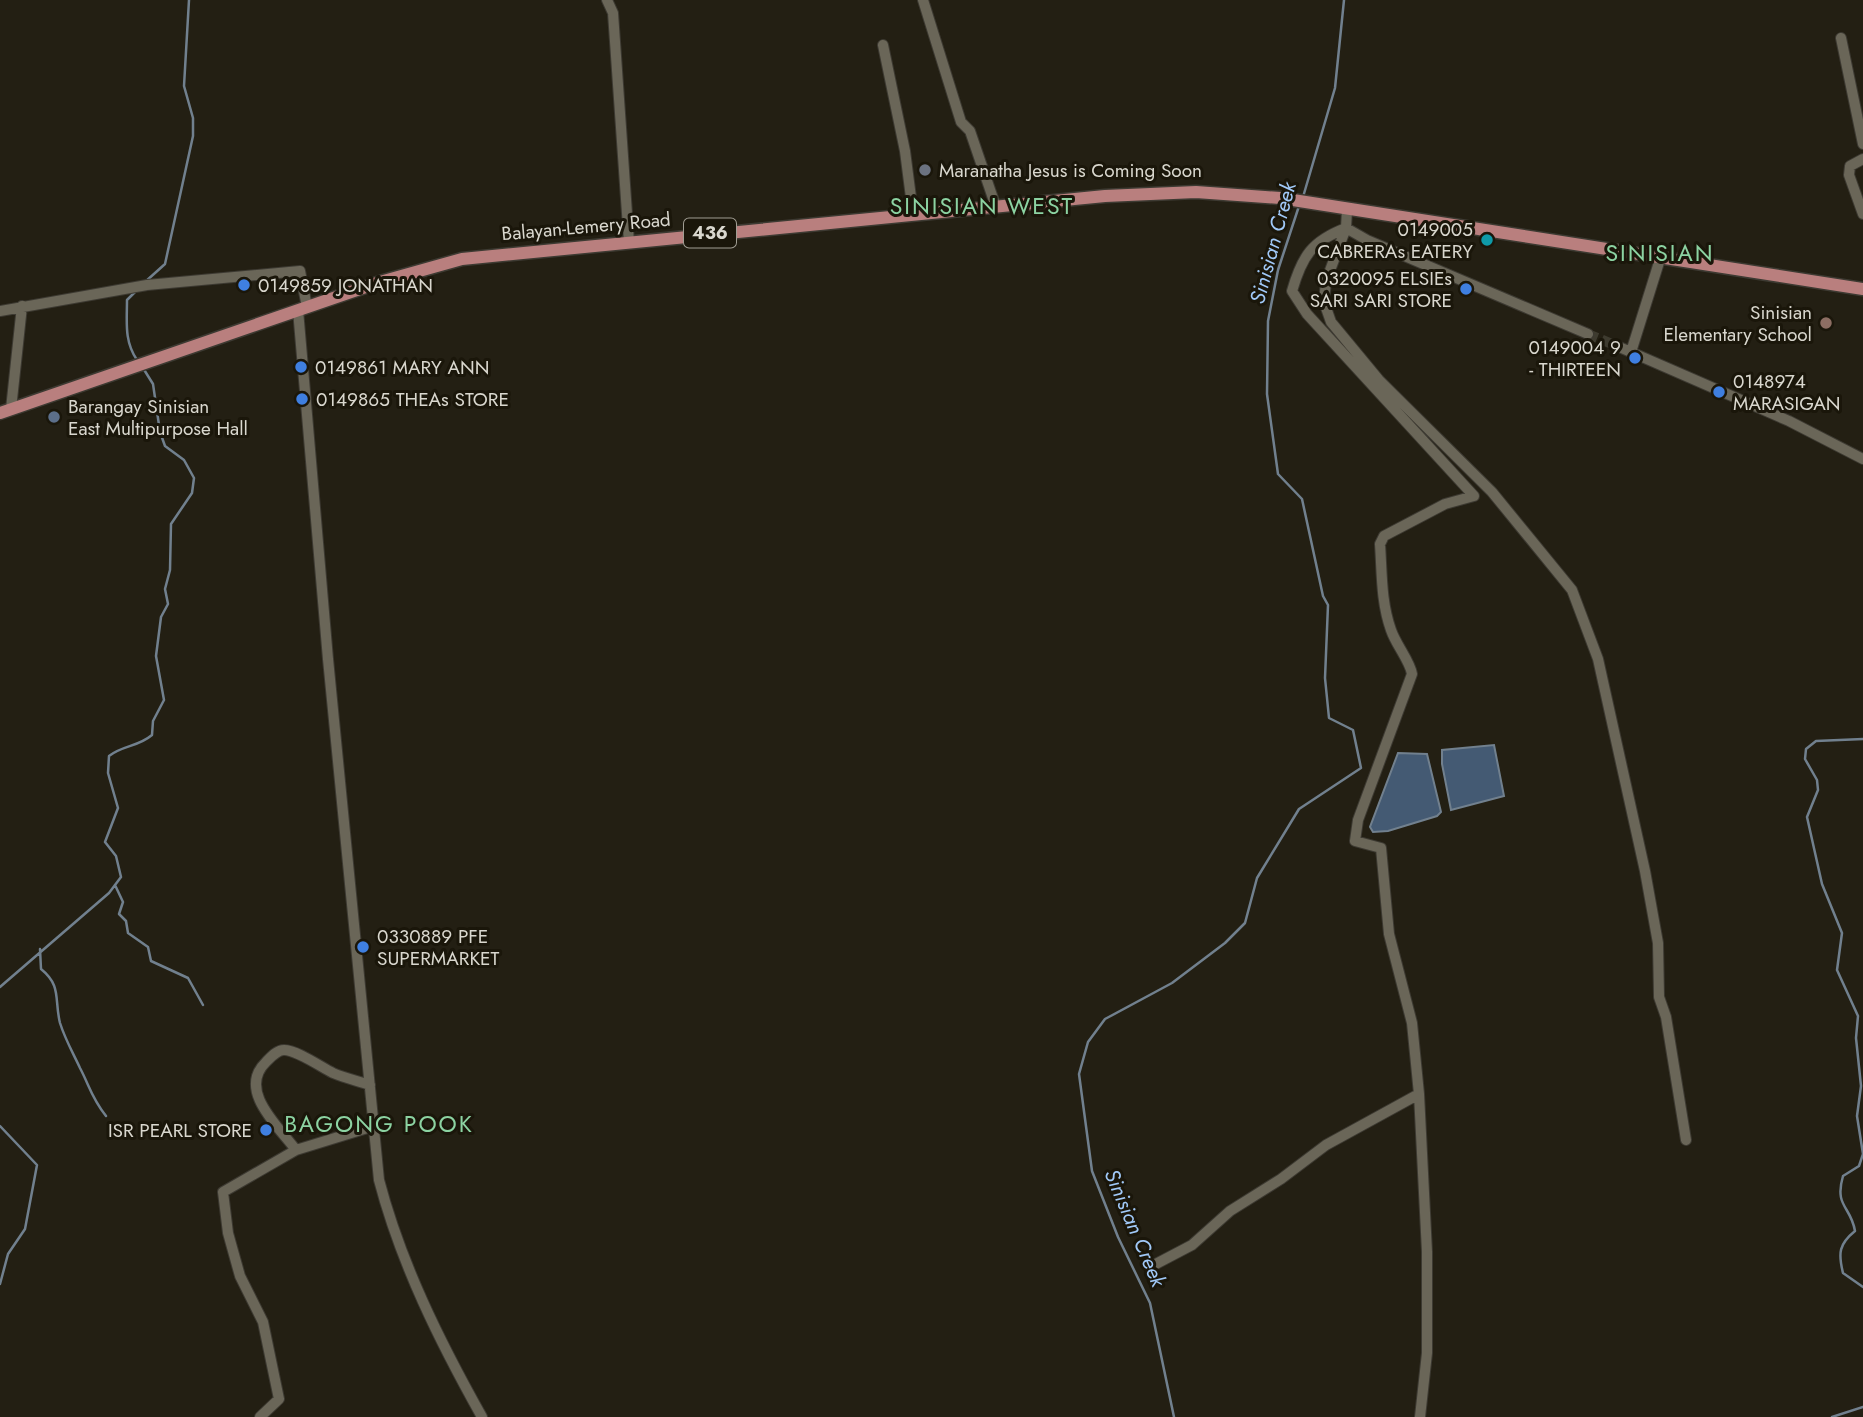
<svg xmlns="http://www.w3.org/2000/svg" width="1863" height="1417" font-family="Jost,sans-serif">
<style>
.water{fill:#445a73;stroke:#71808e;stroke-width:2}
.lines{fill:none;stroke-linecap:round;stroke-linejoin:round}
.stream{stroke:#71808e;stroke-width:2.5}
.minor-tunnel{stroke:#3e3b2f;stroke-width:10;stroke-dasharray:10 5;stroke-linecap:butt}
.minor-casing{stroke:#3d3a32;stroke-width:12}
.major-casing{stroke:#3d3a32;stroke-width:15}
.minor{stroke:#6a6658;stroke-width:10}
.major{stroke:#b97f7e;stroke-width:12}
.worship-dot{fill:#6b7280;stroke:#1a160a;stroke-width:2.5}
.culture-dot{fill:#0f9aa8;stroke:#1a160a;stroke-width:2.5}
.shop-dot{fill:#3f7fe0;stroke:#1a160a;stroke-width:2.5}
.education-dot{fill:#8d6e63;stroke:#1a160a;stroke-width:2.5}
.service-dot{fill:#5c6f8a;stroke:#1a160a;stroke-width:2.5}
.labels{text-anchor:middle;stroke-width:6;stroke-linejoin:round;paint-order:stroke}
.shield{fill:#1a160a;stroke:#a09d93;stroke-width:2}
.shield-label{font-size:18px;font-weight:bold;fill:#d9d7ce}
.poi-label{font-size:19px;fill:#d9d7ce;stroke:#1a160a;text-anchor:start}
.street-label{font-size:19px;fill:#d9d7ce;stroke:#1a160a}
.water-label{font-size:21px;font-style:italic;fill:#a1c9f8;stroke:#1a160a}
.quarter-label{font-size:23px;letter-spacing:2px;fill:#8cd3a2;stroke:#1a160a}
</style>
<rect width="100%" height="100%" fill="#231f13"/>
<path class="water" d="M1494 745 1504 796 1451 810 1442 764V750Z
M1398 753 1427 754 1441 812 1437 816 1388 831 1373 832 1370 827Z"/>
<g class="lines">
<path class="stream" d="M1303 197 1335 88 1344 0
M145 282 165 264 193 136V118L184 86 189 0
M135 292 127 300C127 322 124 341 137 360
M1863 739 1816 741 1806 749 1805 759 1817 780 1818 790 1807 817 1822 884 1842 933 1837 970 1858 1016 1856 1038 1861 1086 1857 1116 1863 1154 1859 1166 1843 1176C1834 1207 1851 1206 1855 1231 1839 1244 1838 1253 1843 1273L1863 1287
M115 885 123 902 119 914 126 921 128 933 148 947 151 961 188 978 203 1005
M40 949 41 969C62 986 54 999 60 1023 65 1039 73 1053 80 1068 90 1087 91 1097 106 1116
M0 987 109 893 121 877 116 856 105 842 118 808 108 773 109 756C123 745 138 747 152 735L153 721 164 700 156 656 161 617 168 604 165 589 170 570 171 524 192 493 194 478 184 460 165 446 160 432 153 384 143 368
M0 1126 37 1165 25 1229 8 1254 0 1284
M1174 1417 1150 1303 1118 1237 1092 1171 1079 1074 1088 1042 1105 1019 1172 983 1225 943 1245 923 1257 878 1299 809 1361 768 1353 730 1329 718 1325 678 1328 605 1323 596 1302 499 1278 474 1267 394 1268 321 1278 270 1299 206
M1832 1417 1863 1407"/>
<path class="minor-tunnel" d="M1588 334 1617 346"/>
<g class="minor-casing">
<path id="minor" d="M607 0 613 13 629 242
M923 0 961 122 970 131 996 207
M1841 38 1863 144
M883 45 905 151 913 213
M1863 159 1850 166 1849 175 1863 214
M1347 210 1346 228 1367 240 1588 334
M1346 228C1312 241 1302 256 1292 291L1307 314 1474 496 1445 504 1384 536 1380 544C1382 573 1381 602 1391 630 1396 645 1410 661 1412 674L1358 820 1355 841 1381 848 1389 934 1412 1023 1419 1094 1427 1252V1353L1420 1417
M1346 228 1326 281 1324 302 1331 322 1379 380 1492 492 1572 590 1598 659 1645 871 1658 943 1659 997 1666 1017 1686 1140
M298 310 328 659 379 1180C401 1264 440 1342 482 1417
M0 311 147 285 300 271 307 307
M1617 346 1789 421 1863 459
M1631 352 1661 256
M11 409 22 306
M296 1150 374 1126
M1152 1266 1192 1245 1230 1211 1281 1179 1326 1145 1419 1094
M260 1417 279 1399 263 1322 240 1276 228 1233 223 1192 296 1150C278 1126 237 1090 266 1062 271 1057 277 1050 284 1050 297 1050 321 1067 333 1073 345 1078 358 1081 370 1085"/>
</g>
<g class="major-casing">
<path id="major" d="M0 413 380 282 462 259 1105 196 1196 192 1280 198 1863 289"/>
</g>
<use href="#minor" class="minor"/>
<use href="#major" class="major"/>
</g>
<circle class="worship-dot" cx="925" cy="170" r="7"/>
<circle class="culture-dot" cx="1487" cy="240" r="7"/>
<g class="shop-dot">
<circle cx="244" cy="285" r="7"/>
<circle cx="1466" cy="289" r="7"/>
<circle cx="1635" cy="358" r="7"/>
<circle cx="301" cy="367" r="7"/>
<circle cx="1719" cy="392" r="7"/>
<circle cx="302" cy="399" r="7"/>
<circle cx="363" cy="947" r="7"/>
<circle cx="266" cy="1130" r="7"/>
</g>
<circle class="education-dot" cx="1826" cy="323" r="7"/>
<circle class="service-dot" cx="54" cy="417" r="7"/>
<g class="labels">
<rect class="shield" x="684" y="218.5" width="52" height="29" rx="5"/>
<g class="shield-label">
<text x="710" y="239">436</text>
</g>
<g class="poi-label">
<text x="939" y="177">Maranatha Jesus is Coming Soon</text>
<text x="1473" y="236" text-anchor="end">0149005<tspan x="1473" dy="22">CABRERAs EATERY</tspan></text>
<text x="1452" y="285" text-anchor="end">0320095 ELSIEs<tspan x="1452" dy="22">SARI SARI STORE</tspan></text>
<text x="258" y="292">0149859 JONATHAN</text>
<text x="1812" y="319" text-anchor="end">Sinisian<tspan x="1812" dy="22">Elementary School</tspan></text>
<text x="1621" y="354" text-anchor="end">0149004 9<tspan x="1621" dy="22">- THIRTEEN</tspan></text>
<text x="315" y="374">0149861 MARY ANN</text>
<text x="1733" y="388">0148974<tspan x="1733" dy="22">MARASIGAN</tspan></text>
<text x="316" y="406">0149865 THEAs STORE</text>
<text x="68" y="413">Barangay Sinisian<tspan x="68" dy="22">East Multipurpose Hall</tspan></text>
<text x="377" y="943">0330889 PFE<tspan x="377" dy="22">SUPERMARKET</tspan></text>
<text x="252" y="1137" text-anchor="end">ISR PEARL STORE</text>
</g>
<g class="street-label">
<text transform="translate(586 226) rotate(-5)" y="7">Balayan-Lemery Road</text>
</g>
<g class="water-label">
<text transform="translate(1273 243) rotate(-75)" y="7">Sinisian Creek</text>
<text transform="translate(1135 1228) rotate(67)" y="7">Sinisian Creek</text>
</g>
<g class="quarter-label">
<text x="982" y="214">SINISIAN WEST</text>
<text x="1660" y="261">SINISIAN</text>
<text x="379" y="1132">BAGONG POOK</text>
</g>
</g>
</svg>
